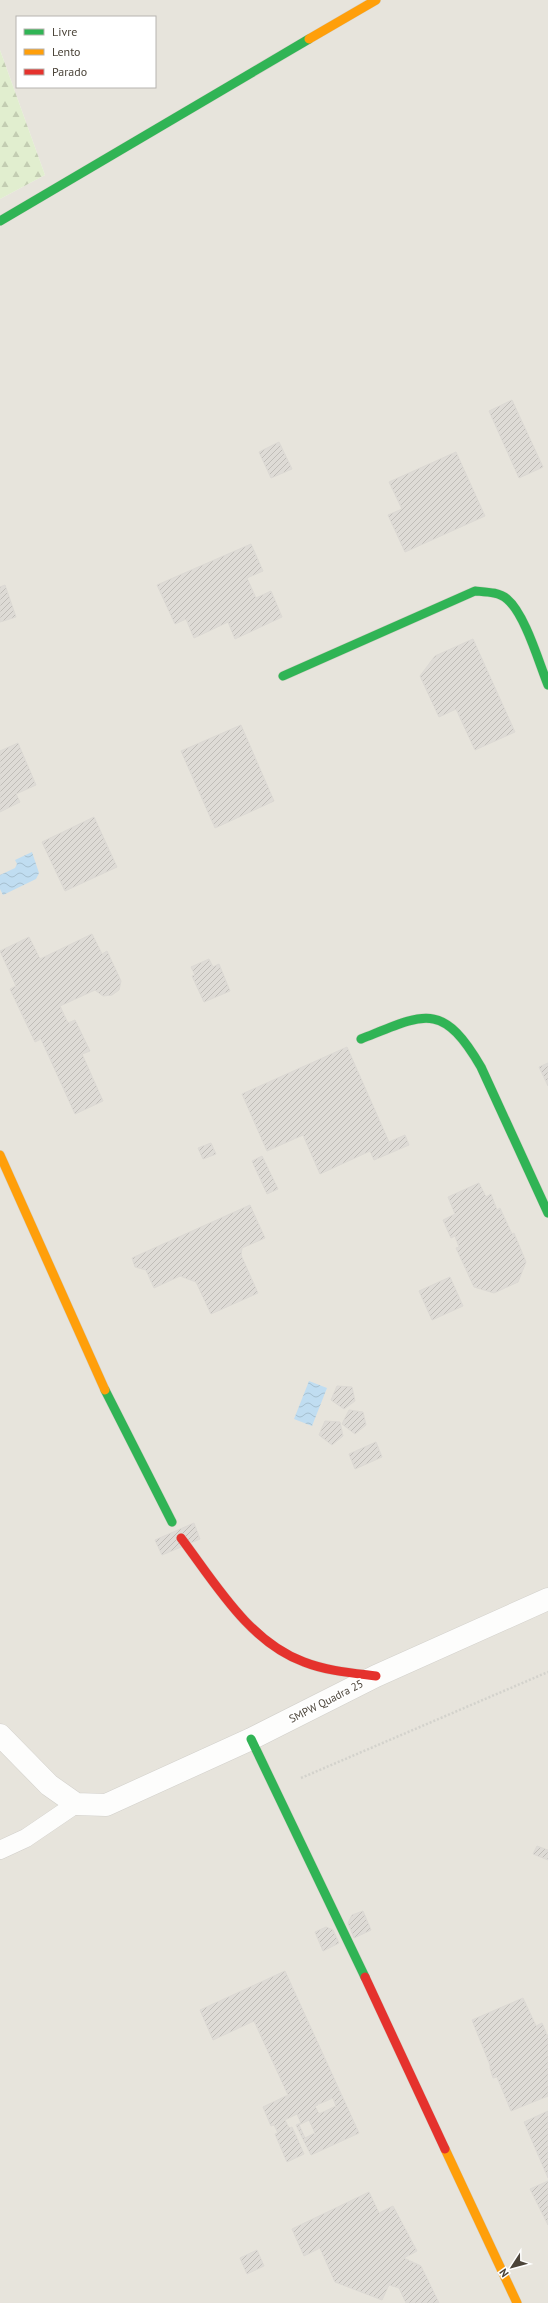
<svg xmlns="http://www.w3.org/2000/svg" width="548" height="2303" font-family="'PT Sans',sans-serif">
<style>
.residential{fill:#e7e4dc;fill-rule:evenodd}
.forest{fill:url(#forest-firs)}
.water{fill:url(#water-waves)}
.building{fill:url(#building-hatch);stroke:#dcd9d4;fill-rule:evenodd}
.lines{fill:none;stroke-linecap:round;stroke-linejoin:round}
.lane-casing{stroke:#d2d0cb;stroke-width:19}
.street-casing{stroke:#d2d0cb;stroke-width:23}
.fast-casing{stroke:#d3cfc5;stroke-width:10}
.slow-casing{stroke:#d3cfc5;stroke-width:10}
.jam-casing{stroke:#d3cfc5;stroke-width:10}
.path{stroke:#d3d2cc;stroke-width:2.5;stroke-dasharray:2 2;stroke-linecap:butt}
.lane{stroke:#fdfdfc;stroke-width:18}
.street{stroke:#fdfdfc;stroke-width:22}
.fast{stroke:#30b455;stroke-width:9}
.slow{stroke:#ff9f0a;stroke-width:9}
.jam{stroke:#e5322d;stroke-width:9}
.labels{text-anchor:middle;stroke-width:3.5;stroke-linejoin:round;paint-order:stroke}
.street-label{font-size:11px;fill:#4b4439;stroke:#fff}
</style>
<defs>
<pattern id="forest-firs" width="22" height="20" patternUnits="userSpaceOnUse"><rect width="22" height="20" fill="#e1eecf"/><path d="M5 1l3.5 6h-7zM16 11l3.5 6h-7z" fill="#c3cdb2"/></pattern>
<pattern id="water-waves" width="16" height="10" patternUnits="userSpaceOnUse"><rect width="16" height="10" fill="#c0ddf1"/><path d="M0 5q4-4 8 0t8 0" fill="none" stroke="#a6bfcf"/></pattern>
<pattern id="building-hatch" width="6" height="6" patternUnits="userSpaceOnUse"><rect width="6" height="6" fill="#dedbd6"/><path d="M-1 1l2-2M0 6l6-6M5 7l2-2" fill="none" stroke="#c0bdb8"/></pattern>
</defs>
<rect width="100%" height="100%" fill="#f4f2ee"/>
<path class="residential" d="M0 0H548V2303H0V199L45 175 0 50ZM17 17H155V87H17Z"/>
<path class="forest" d="M0 50 45 175 0 199Z"/>
<path class="water" d="M32 852 39 873 36 879 3 895 0 889V875L15 868 17 864 15 860Z
M309 1381 327 1388 312 1426 294 1419Z"/>
<path class="building" d="M512 400 543 467 519 478 489 411Z
M279 442 292 469 271 478 259 452Z
M456 452 485 516 405 552 388 515 402 509 389 482Z
M251 544 263 571 247 578 256 598 271 591 282 617 235 639 228 622 194 638 186 619 175 624 157 585Z
M5 585 16 617 0 622V587Z
M473 639 515 732 475 750 456 709 439 717 420 676 435 656Z
M241 725 274 801 215 828 181 751Z
M18 743 36 785 16 794 20 802 0 812V751Z
M94 817 117 867 65 891 42 842Z
M92 934 102 954 107 951 121 981 119 990 112 995 103 996 95 990 60 1006 68 1023 75 1020 90 1051 82 1054 103 1101 75 1114 41 1039 35 1042 10 989 16 986 0 951 29 937 40 959Z
M209 959 213 967 219 964 230 991 204 1002 192 976 195 975 191 967Z
M347 1047 389 1142 405 1135 409 1145 374 1160 370 1151 320 1174 303 1135 267 1151 242 1094Z
M548 1063V1086L539 1067Z
M211 1143 216 1154 203 1159 198 1148Z
M262 1156 278 1189 267 1194 252 1161Z
M479 1183 486 1197 491 1194 497 1210 500 1208 512 1234 514 1233 526 1262 518 1282 494 1293 474 1287 456 1248 459 1247 455 1236 451 1238 443 1220 455 1214 448 1197Z
M250 1205 265 1238 242 1248 241 1255 258 1293 211 1314 196 1282 180 1276 154 1288 146 1270 135 1267 132 1258Z
M450 1277 463 1306 432 1320 419 1291Z
M337 1386 352 1387 355 1401 344 1409 331 1400Z
M349 1410 363 1412 366 1425 355 1434 342 1424Z
M325 1421 340 1422 343 1436 332 1445 319 1435Z
M376 1442 382 1457 355 1469 349 1454Z
M194 1523 200 1539 162 1555 155 1540Z
M537 1846 548 1850V1860L533 1854Z
M363 1911 371 1930 354 1938 348 1923 352 1915Z
M326 1927 333 1930 339 1943 323 1951 315 1932Z
M285 1971 359 2133 311 2155 296 2125 301 2123 297 2114 285 2120 289 2128 292 2127 304 2154 287 2162 275 2134 278 2133 274 2125 271 2126 263 2107 288 2095 254 2021 213 2040 200 2010ZM333 2098 336 2106 319 2114 315 2106 318 2105 317 2103 319 2104ZM309 2120 315 2133 305 2138 299 2125Z
M523 1998 536 2026 542 2023 548 2037V2096L511 2111 497 2077 493 2078 490 2068V2065L472 2020Z
M548 2111V2178L524 2122Z
M548 2181V2225L530 2189Z
M369 2192 379 2213 393 2206 417 2251 404 2258 421 2266 439 2303H406L399 2288 389 2285 382 2300 335 2282 320 2248 304 2256 292 2229Z
M257 2250 264 2266 247 2274 240 2258Z"/>
<g class="lines">
<g class="lane-casing">
<path id="lane" d="M0 1850 26 1838 76 1804"/>
</g>
<g class="street-casing">
<path id="street" d="M0 1735 49 1785 76 1804 106 1805 251 1739 376 1676 548 1599"/>
</g>
<g class="fast-casing">
<path id="fast" d="M0 221 309 39
M283 676 475 591C486 592 499 592 507 599 525 614 539 663 548 685
M361 1039C424 1014 442 1000 481 1067L548 1213
M105 1390 172 1522
M251 1739 365 1977"/>
</g>
<g class="slow-casing">
<path id="slow" d="M309 39 376 0
M0 1155 105 1390
M445 2149 517 2303"/>
</g>
<g class="jam-casing">
<path id="jam" d="M181 1538C215 1583 249 1642 304 1662 327 1671 352 1673 376 1676
M365 1977 445 2149"/>
</g>
<path class="path" d="M301 1778 548 1672"/>
<use href="#lane" class="lane"/>
<use href="#street" class="street"/>
<use href="#fast" class="fast"/>
<use href="#slow" class="slow"/>
<use href="#jam" class="jam"/>
</g>
<g class="labels">
<g class="street-label">
<text transform="translate(326 1701) rotate(-27)" y="4">SMPW Quadra 25</text>
</g>
</g>
<rect x="16" y="16" width="140" height="72" fill="#ffffff" stroke="#b7b4b0"/>
<rect x="24" y="29" width="20" height="6" fill="#30b455" stroke="#b7b4b0"/>
<text x="52" y="36" font-size="12" fill="#4b4439">Livre</text>
<rect x="24" y="49" width="20" height="6" fill="#ff9f0a" stroke="#b7b4b0"/>
<text x="52" y="56" font-size="12" fill="#4b4439">Lento</text>
<rect x="24" y="69" width="20" height="6" fill="#e5322d" stroke="#b7b4b0"/>
<text x="52" y="76" font-size="12" fill="#4b4439">Parado</text>
<g transform="translate(512 2267) rotate(234)" stroke="#ffffff" stroke-width="3" paint-order="stroke">
<path d="M0-3L7 15L0 10L-7 15Z" fill="#4b4439"/>
<text y="-6" font-size="11" font-weight="bold" text-anchor="middle" fill="#4b4439">N</text>
</g>
</svg>
